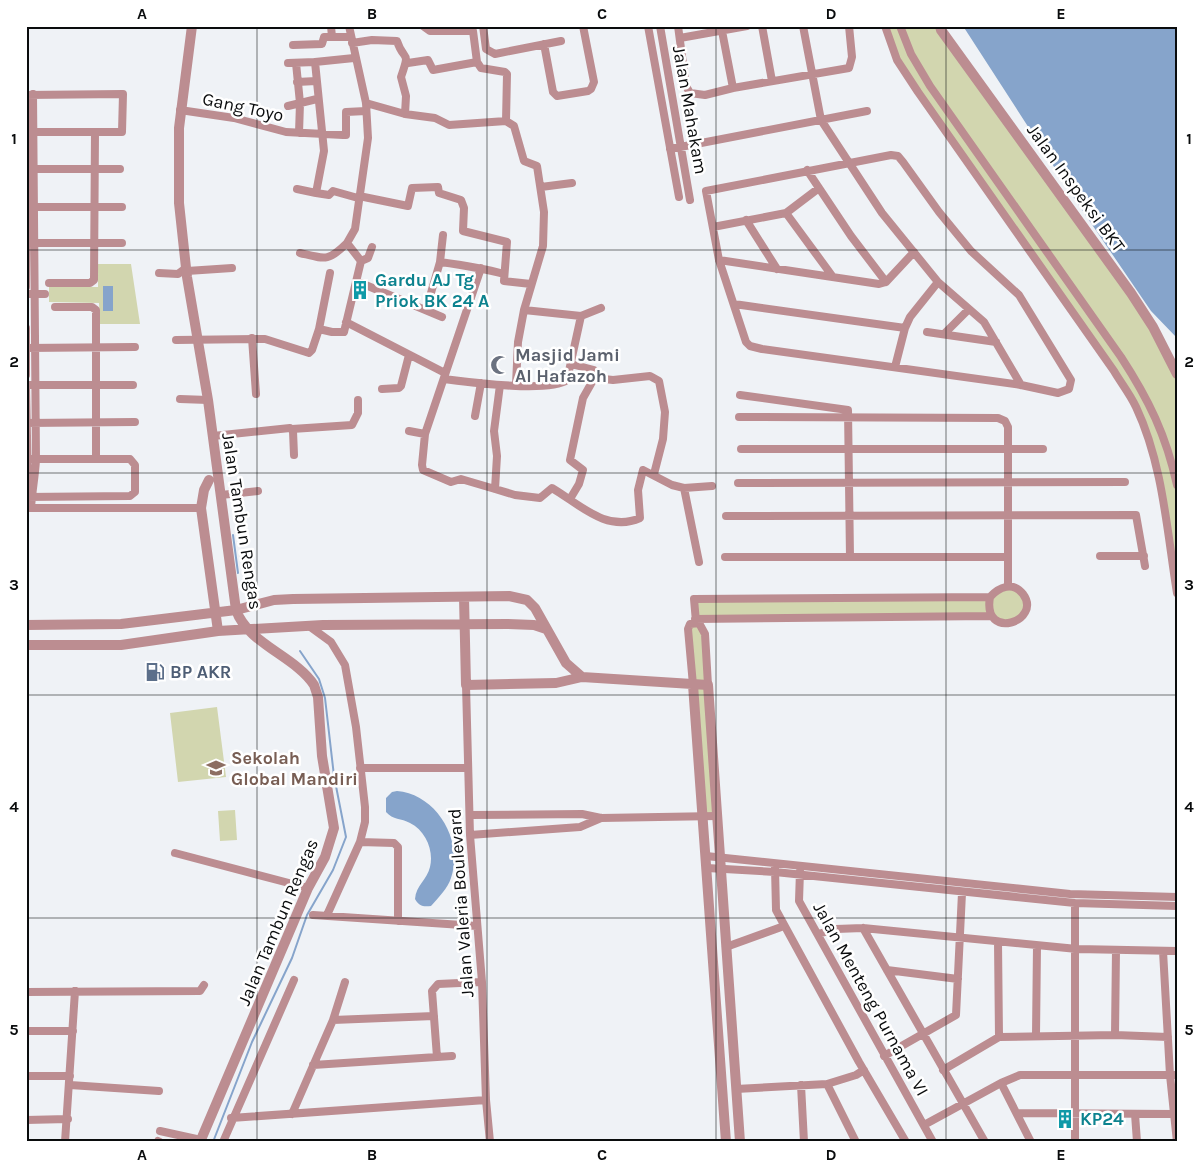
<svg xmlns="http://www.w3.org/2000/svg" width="1203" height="1168" font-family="Karla,sans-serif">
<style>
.green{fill:#d2d6af}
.water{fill:#86a4cb}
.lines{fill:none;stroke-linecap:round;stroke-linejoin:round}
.stream{stroke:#86a4cb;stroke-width:2}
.minor{stroke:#bc8d91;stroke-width:8}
.tertiary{stroke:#bc8d91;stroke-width:10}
.grid{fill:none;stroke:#0a0c0d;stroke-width:1;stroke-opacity:0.55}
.labels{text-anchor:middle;stroke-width:5;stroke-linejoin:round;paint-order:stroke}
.street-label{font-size:18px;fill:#0a0c0d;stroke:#fff}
.culture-label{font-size:18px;font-weight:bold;fill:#0d838f;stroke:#fff;text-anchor:start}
.worship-label{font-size:18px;font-weight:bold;fill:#5b616d;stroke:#fff;text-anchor:start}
.service-label{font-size:18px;font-weight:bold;fill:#4e5e75;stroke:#fff;text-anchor:start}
.education-label{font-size:18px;font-weight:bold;fill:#785e54;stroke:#fff;text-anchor:start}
.neatline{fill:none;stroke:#0a0c0d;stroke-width:2}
.grid-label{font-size:16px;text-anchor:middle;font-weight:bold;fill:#0a0c0d}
</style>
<rect width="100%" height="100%" fill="#eff2f6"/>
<path class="green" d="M885 26H940L1091 234 1177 374V609L1160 489 1136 407 897 60Z
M98 264H131L140 324H100L99 303 49 302V287H98Z
M1008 586 1024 595V614L1008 624 991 616 695 619 694 599 990 597Z
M690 624 703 627 717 816 704 817Z
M217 707 226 777 178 782 170 713Z
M235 810 237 840 220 841 218 811Z"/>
<path class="water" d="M963 26H1177V338L1151 311 1080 207Z
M103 286H113V311H103Z
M397 791C436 794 464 840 451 878 448 888 438 898 431 906 423 907 419 906 415 899 416 885 427 880 430 867 434 851 426 831 410 823 401 818 393 820 386 812V798L392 792Z"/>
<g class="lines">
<path class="stream" d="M233 535 238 573
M213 1142 252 1042 292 958 307 915 333 870 346 837 334 776 325 698 319 679 300 651"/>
<path class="minor" d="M331 26 332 37
M483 26 486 49 495 54 561 41
M648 26 679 197
M660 26 690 200
M678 26 686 86 690 93 705 95 733 88 849 68 852 57 849 26
M762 26 772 81
M803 26 821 120 882 213 938 282 984 322 1021 385
M885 26 897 60 918 92 1114 371C1121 383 1130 394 1136 407 1163 464 1167 532 1177 593
M900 26 911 54 930 86 1121 357C1149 400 1166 435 1177 485
M722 31 733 88
M680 38 747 26
M352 43 372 40 397 41C404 63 411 48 401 77L406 96 405 114
M544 44 553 92 557 96 588 91 591 89 594 82 583 26
M293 45 322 44 324 37H351
M315 62 354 58
M477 62 481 68 505 72 507 74 506 121
M288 63 315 62 324 151 316 193 297 189
M296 63 300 103 299 133
M408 63 428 60 433 70 477 62 473 31H430L423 26
M297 82 316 81
M26 95 123 94 122 132H26
M366 103 405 114 435 118 449 125 506 121 514 126 524 161 537 166 544 212 543 246 524 310 518 342 516 384
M288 106 317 99
M180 110 234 118 286 132 343 135H346V112L366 111
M670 149 867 111
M891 155 898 156 903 162 939 212 971 251 1019 295 1071 380 1069 389 1058 393 1021 385 762 349 750 346 746 342 719 260 706 191Z
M30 169H120
M807 170 851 236 886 282
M541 187 572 183
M316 193 329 195 333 191 358 198
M359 196 408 206 412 188 438 187 439 193 461 200 464 208 463 231 507 242 504 281 531 284
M28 207H122
M786 213 833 277
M746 220 777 269
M713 227 786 213 819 188
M29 243H122
M300 253C325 259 328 262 347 243
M719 260 879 284 886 282 914 252
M361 261 368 258 372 247
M440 262C462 265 482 268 504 274
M481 268 425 434 422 465 423 470 451 482 461 479 495 489
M187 271 232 268
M159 273 178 274 186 268
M356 281 442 317
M49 283H90L94 280 95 132
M26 287 27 95
M26 294H45
M734 304 905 328
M55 307H92L96 310V459
M426 310 440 262 443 235
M581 316 601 308
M346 322 445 373
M26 328V375
M319 329 330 273
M927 332 996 342
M944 334 969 309
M252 338 256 394
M176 340 265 339 309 353 312 350 319 329 332 332H344L361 261 347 243 355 229 368 138 366 103 349 26
M26 348 135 347
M895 367 905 328 910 317 938 282
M595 378 613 380 650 376 659 381 665 412 663 439 654 474
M444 379C468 382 549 393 567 380L581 316 524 310
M26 385H133
M500 385 494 431 497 456 495 489 515 495 540 498 552 488C579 504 607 533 640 518L638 490 643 470 672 485 684 488 712 486
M26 387 28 486 32 493
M382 389 399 388 401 386 409 355
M740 395 848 410 850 557
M180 399 208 400
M475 416 481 383
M739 417 998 418 1005 421 1008 427V586
M26 423 135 422
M292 429 352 425 358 413V400
M409 431 425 434
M213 436 290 428 293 431 294 455
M741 449H1043
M26 459H130L135 465V492L130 496 26 497
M738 483 1125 482
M684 488 699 562
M221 495 258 491
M570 499 579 484 583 470 570 460 583 398 596 375 594 370 571 364
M28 508H201
M31 508C32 492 35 477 36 460L33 94
M726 516 1136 515 1145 566
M1100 556H1144
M725 557H1008
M695 619 991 616
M696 622 694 599 990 597C999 587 1013 581 1023 594 1043 621 982 642 990 597
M309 626 331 642 345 665 356 727 365 807V822L360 842 327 915
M466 685 470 835 482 982 486 1100 490 1142
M693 685 688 629 690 624 699 623 705 634 708 685
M360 768H468
M470 815 582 814 601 818 717 816
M470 835 580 827 601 818
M360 842 394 843 398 847V921
M175 853 308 888
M706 856 1070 894 1177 897
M707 868 775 872 1075 903 1177 906
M775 868 776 910 859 1062 906 1142
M800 871 799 901 933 1142
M1075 903V1142
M313 915 477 926
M863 928 985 1142
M818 934 836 929 863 928 1077 949 1177 951
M998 942 999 1037
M726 947 784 926
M1163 951 1170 1075 1177 1142
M887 970 958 979
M26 992 200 991 204 985
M333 1020 345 982
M26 1031H73
M1036 1035 1037 946
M1115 1035 1116 950
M884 1056 956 1015 962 893
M437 1057 452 1056
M313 1065 437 1057 432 991 438 984 482 982
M943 1070 999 1037 1115 1035 1168 1037
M26 1076H70
M1001 1083 1031 1142
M827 1084 856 1075 864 1070
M70 1085 159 1091
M801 1085 804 1142
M736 1089 827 1084 856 1142
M1017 1113 1175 1114
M292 1114 333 1020 434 1016
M1135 1114 1137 1142
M231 1118 486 1100
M26 1120 68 1119
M924 1125 1001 1083 1020 1075H1177
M160 1131 201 1140
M158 1141 160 1142
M65 1142 75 991
M223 1142 294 980"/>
<path class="tertiary" d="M192 26 179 128V203L187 277 208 400 236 610C248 644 295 656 314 685L318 697 322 756 334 828 325 857 308 888 200 1142
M940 26 941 30 1131 293 1153 327 1177 374
M209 480 204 490 201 508 218 631
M464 597 466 685 556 683 582 677 708 685 740 1142
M26 625 121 624 236 610 274 600 293 599 509 596 527 600 535 608 566 663 582 677
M26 645H121L218 631 323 625 508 624 534 625 546 629
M693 685 726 1142"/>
</g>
<path class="grid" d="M257 26V1142M487 26V1142M716 26V1142M946 26V1142M26 250H1177M26 473H1177M26 695H1177M26 918H1177"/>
<defs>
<g id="building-bare" transform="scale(1.5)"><path d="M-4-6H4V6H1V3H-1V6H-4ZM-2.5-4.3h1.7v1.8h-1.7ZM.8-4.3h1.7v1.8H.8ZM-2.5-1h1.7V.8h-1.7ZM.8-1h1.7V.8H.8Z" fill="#0f9aa8" stroke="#fff" stroke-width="2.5" paint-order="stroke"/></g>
<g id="mosque-bare" transform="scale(1.5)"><path d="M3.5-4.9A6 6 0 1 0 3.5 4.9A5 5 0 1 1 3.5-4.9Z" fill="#6b7280" stroke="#fff" stroke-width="2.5" paint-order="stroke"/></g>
<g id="fuel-bare" transform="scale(1.5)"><path d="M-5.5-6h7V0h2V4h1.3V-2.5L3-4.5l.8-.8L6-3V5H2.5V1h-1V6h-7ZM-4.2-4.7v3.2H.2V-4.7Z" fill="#5c6f8a" stroke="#fff" stroke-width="2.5" paint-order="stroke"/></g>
<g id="school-bare" transform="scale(1.5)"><path d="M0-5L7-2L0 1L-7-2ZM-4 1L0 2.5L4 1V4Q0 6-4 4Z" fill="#8d6e63" stroke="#fff" stroke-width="2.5" paint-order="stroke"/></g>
</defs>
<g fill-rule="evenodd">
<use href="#building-bare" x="360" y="290"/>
<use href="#mosque-bare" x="500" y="365"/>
<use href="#fuel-bare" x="155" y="672"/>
<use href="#school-bare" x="216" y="768"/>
<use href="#building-bare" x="1065" y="1119"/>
</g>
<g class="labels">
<g class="street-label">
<text transform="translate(243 107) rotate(12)" y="6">Gang Toyo</text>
<text transform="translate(690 110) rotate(80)" y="6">Jalan Mahakam</text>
<text transform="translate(1076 188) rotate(54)" y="6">Jalan Inspeksi BKT</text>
<text transform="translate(242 521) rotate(81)" y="6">Jalan Tambun Rengas</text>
<text transform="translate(461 903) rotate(-94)" y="6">Jalan Valeria Boulevard</text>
<text transform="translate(278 922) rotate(-67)" y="6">Jalan Tambun Rengas</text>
<text transform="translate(871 999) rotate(61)" y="6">Jalan Menteng Purnama VI</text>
</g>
<g class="culture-label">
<text x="375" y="286">Gardu AJ Tg<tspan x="375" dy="21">Priok BK 24 A</tspan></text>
<text x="1080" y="1125">KP24</text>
</g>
<g class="worship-label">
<text x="515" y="361">Masjid Jami<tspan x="515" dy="21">Al Hafazoh</tspan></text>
</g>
<g class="service-label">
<text x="170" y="678">BP AKR</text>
</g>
<g class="education-label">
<text x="231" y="764">Sekolah<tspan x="231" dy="21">Global Mandiri</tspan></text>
</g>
</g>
<rect width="1203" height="1168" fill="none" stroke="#ffffff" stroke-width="55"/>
<rect x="28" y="28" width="1148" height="1112" class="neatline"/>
<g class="grid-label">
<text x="142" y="19">A</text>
<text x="372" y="19">B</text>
<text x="602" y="19">C</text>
<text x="831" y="19">D</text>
<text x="1061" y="19">E</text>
<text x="14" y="144">1</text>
<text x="1189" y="144">1</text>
<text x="14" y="367">2</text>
<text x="1189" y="367">2</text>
<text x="14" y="590">3</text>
<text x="1189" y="590">3</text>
<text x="14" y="812">4</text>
<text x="1189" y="812">4</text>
<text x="14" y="1035">5</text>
<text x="1189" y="1035">5</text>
<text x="142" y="1160">A</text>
<text x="372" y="1160">B</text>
<text x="602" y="1160">C</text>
<text x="831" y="1160">D</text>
<text x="1061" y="1160">E</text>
</g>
</svg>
